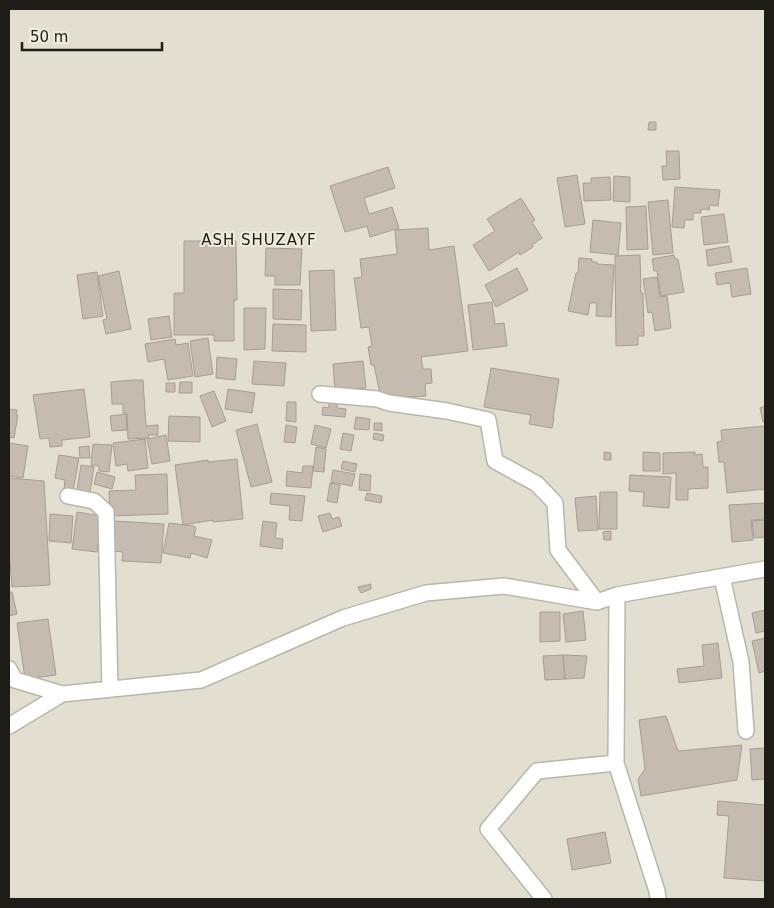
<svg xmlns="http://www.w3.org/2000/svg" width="774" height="908" font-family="'DejaVu Sans',sans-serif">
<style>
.building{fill:#c6bbb0;stroke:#a79d92}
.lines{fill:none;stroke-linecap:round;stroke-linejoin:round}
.minor-casing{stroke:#bab6a8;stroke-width:18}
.minor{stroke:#fff;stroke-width:15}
.labels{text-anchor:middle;stroke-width:4;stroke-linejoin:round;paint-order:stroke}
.quarter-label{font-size:15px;letter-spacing:1px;fill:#1d1c17;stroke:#f0ecdd}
</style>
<rect width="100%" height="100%" fill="#e3dfd0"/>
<path class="building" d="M649 122H656V130H648Z
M666 151H679L680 179 663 180 662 166H667Z
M388 167 395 188 364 198 369 214 392 207 399 228 370 237 367 226 345 232 330 186Z
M577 175 585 224 565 227 557 178Z
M614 176 630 177V202L613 201Z
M610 177 611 200 584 201 583 183H591V178Z
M675 187 720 190 718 206 710 205 709 210 704 209 701 210V213H693V220H685L684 228 672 227Z
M521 198 535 220 532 222 542 238 532 245 533 247 520 255 519 252 489 271 473 245 495 231 487 219Z
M668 200 673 253 653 255 648 202Z
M646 206 648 249 627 250 626 207Z
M724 214 728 242 704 245 701 217Z
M593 220 621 223 618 255 590 252Z
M428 228 429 250 454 246 468 351 421 357 423 369H431L432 383 425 384 426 396 405 397 380 394 374 365H371L368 347 372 346 369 327 361 328 354 278 362 277 360 259 397 254 395 230Z
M184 241H236L237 300H234V341H214V335H174V293H184Z
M729 246 732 262 708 266 706 250Z
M266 248 302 249 300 285H275V276H265Z
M640 255 641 293H643L644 336H638V345L616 346 615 256Z
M674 255 675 259H678L684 292 661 296 657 271H654L652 259Z
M579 258 592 259V262H597V264L614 265 611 317 596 316 597 303H590L588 315 568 311 576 273H578Z
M517 268 528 290 496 307 485 285Z
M747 268 751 294 732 297 730 283 717 285 715 273Z
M334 270 336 330 311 331 309 271Z
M119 271 131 329 106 334 103 320 107 319 98 276Z
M97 272 103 316 83 319 77 275Z
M657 277 660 297 667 296 671 328 655 331 652 312 648 313 643 279Z
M273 289 302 290 301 320 273 319Z
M492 302 495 324 504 323 507 346 473 350 468 305Z
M244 308H266L265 349 244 350Z
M169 316 172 337 151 340 148 319Z
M273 324 306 325V352L272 351Z
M208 338 213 374 195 377 190 341Z
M175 339 176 345 188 343 193 376 168 380 164 359 148 362 145 344Z
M217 357 237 359 235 380 216 378Z
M254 361 286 363 284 386 252 384Z
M363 361 366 388 335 391 333 364Z
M491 368 559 379 553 418H554L552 428 529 424 531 415 484 407Z
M133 380H143L146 426 158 425V435H148L149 438 128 439 127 413H123V404H112L111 382Z
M180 382H192V393H179Z
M166 383H175V392H166Z
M84 389 90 437 62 440V446L50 447 49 438 40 439 33 395Z
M228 389 255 393 252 413 225 409Z
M214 391 226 421 212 427 200 396Z
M329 398 338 399 337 408 346 409 345 417 322 415 323 407 329 408Z
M287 402H296V422L286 421Z
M765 406V422H763L760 408Z
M9 409 17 410 16 415H18L14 438 9 437Z
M126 414 127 430 112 431 110 416Z
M169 416 200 417V442L168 441Z
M356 417 370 419 369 430 354 429Z
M374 423H382V431L374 430Z
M257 424 272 482 251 487 236 430Z
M286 425 297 427 295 443 284 442Z
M315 425 331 429 326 448 311 444Z
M765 426V489L727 493 724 462H719L717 442 722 441 721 430Z
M343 433 354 435 351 451 340 449Z
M374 433 384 435 383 441 373 439Z
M166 435 170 461 152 464 147 439Z
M145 439 148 468 128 471 127 464 116 466 113 443Z
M9 443 28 446 23 478 9 476Z
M93 444 112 445 109 472 99 471V466L91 465Z
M89 446 90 458H80L79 447Z
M316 447 326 449 324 472 313 471Z
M604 452 611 453V460H604Z
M643 452 660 453V471H643Z
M695 452V455L702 454 703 467H708V488L688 489V500H676V473L663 474V453Z
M59 455 79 458 73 491 64 490 65 480 55 478Z
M237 459 243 519 213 522V520L183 525 175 465 208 460V462Z
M343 461 357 464 355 472 341 469Z
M81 465 94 467 90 492 77 490Z
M303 466H313L311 488 286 486 287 471 302 473Z
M333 470 355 474 352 486 331 482Z
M97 472 115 477 112 489 94 484Z
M167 474 168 514 110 516 109 491 136 490 135 475Z
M360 474 371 475 370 491 359 490Z
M630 475 671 477 669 508 643 506 644 492 629 491Z
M9 478 44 481 50 585 12 587 9 551Z
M330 483 340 485 337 503 327 501Z
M600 492H617V529H599Z
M271 493 305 496 302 521 289 520 290 506 270 504Z
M367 493 382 496 381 503 365 500Z
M596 496 598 530 578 531 575 498Z
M765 503V519L751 520 753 540 732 542 729 505Z
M77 512 102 516 97 552 72 549Z
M330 513 332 519 339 517 342 526 323 532 318 516Z
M50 514 73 516 71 543 49 541Z
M765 520V537L754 538 752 521Z
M114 521 164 524 161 563 122 561 123 552 112 551Z
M263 521 277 523 275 538 283 539 282 549 260 546Z
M169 523 194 526 196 528 194 536 212 540 207 558 191 553 190 558 163 553Z
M611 531V540H604L603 532Z
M371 584V589L361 593 358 587Z
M9 592H12L17 614 9 616Z
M765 610V631L756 633 752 613Z
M583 611 586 640 566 642 563 614Z
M540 612H560V641L540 642Z
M48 619 56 675 25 679 17 623Z
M765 638V671L759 673 752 641Z
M718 643 722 678 679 683 677 669 704 666 702 645Z
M563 655 565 679 545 680 543 656Z
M563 655 587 656 584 678 565 679Z
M666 716 678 751 742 745 737 780 641 796 638 779 645 769 639 720Z
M765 748V779L752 780 750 749Z
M718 801 765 805V881L724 878 729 816 717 815Z
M605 832 611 863 572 870 567 839Z"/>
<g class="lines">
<g class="minor-casing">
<path id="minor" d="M320 394 377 399 389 403 447 411 488 420 495 461 537 484 555 503 558 550 597 602
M68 496 94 501 106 512 110 689
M722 577 741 662 746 731
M617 595 616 763 657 891 658 899
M9 669 15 680 62 694
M9 726 62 694 201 680 343 618 426 593 504 586 597 602 617 595 765 569
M544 899 488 829 537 771 616 763"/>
</g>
<use href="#minor" class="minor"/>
</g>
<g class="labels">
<g class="quarter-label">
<text x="259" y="245">ASH SHUZAYF</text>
</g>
</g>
<rect width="774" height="908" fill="none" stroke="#1d1c17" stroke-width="20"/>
<path d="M22 42v8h140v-8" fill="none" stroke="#1d1c17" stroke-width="2.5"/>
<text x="30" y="42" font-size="15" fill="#1d1c17" stroke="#f0ecdd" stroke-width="4" paint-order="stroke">50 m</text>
</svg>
